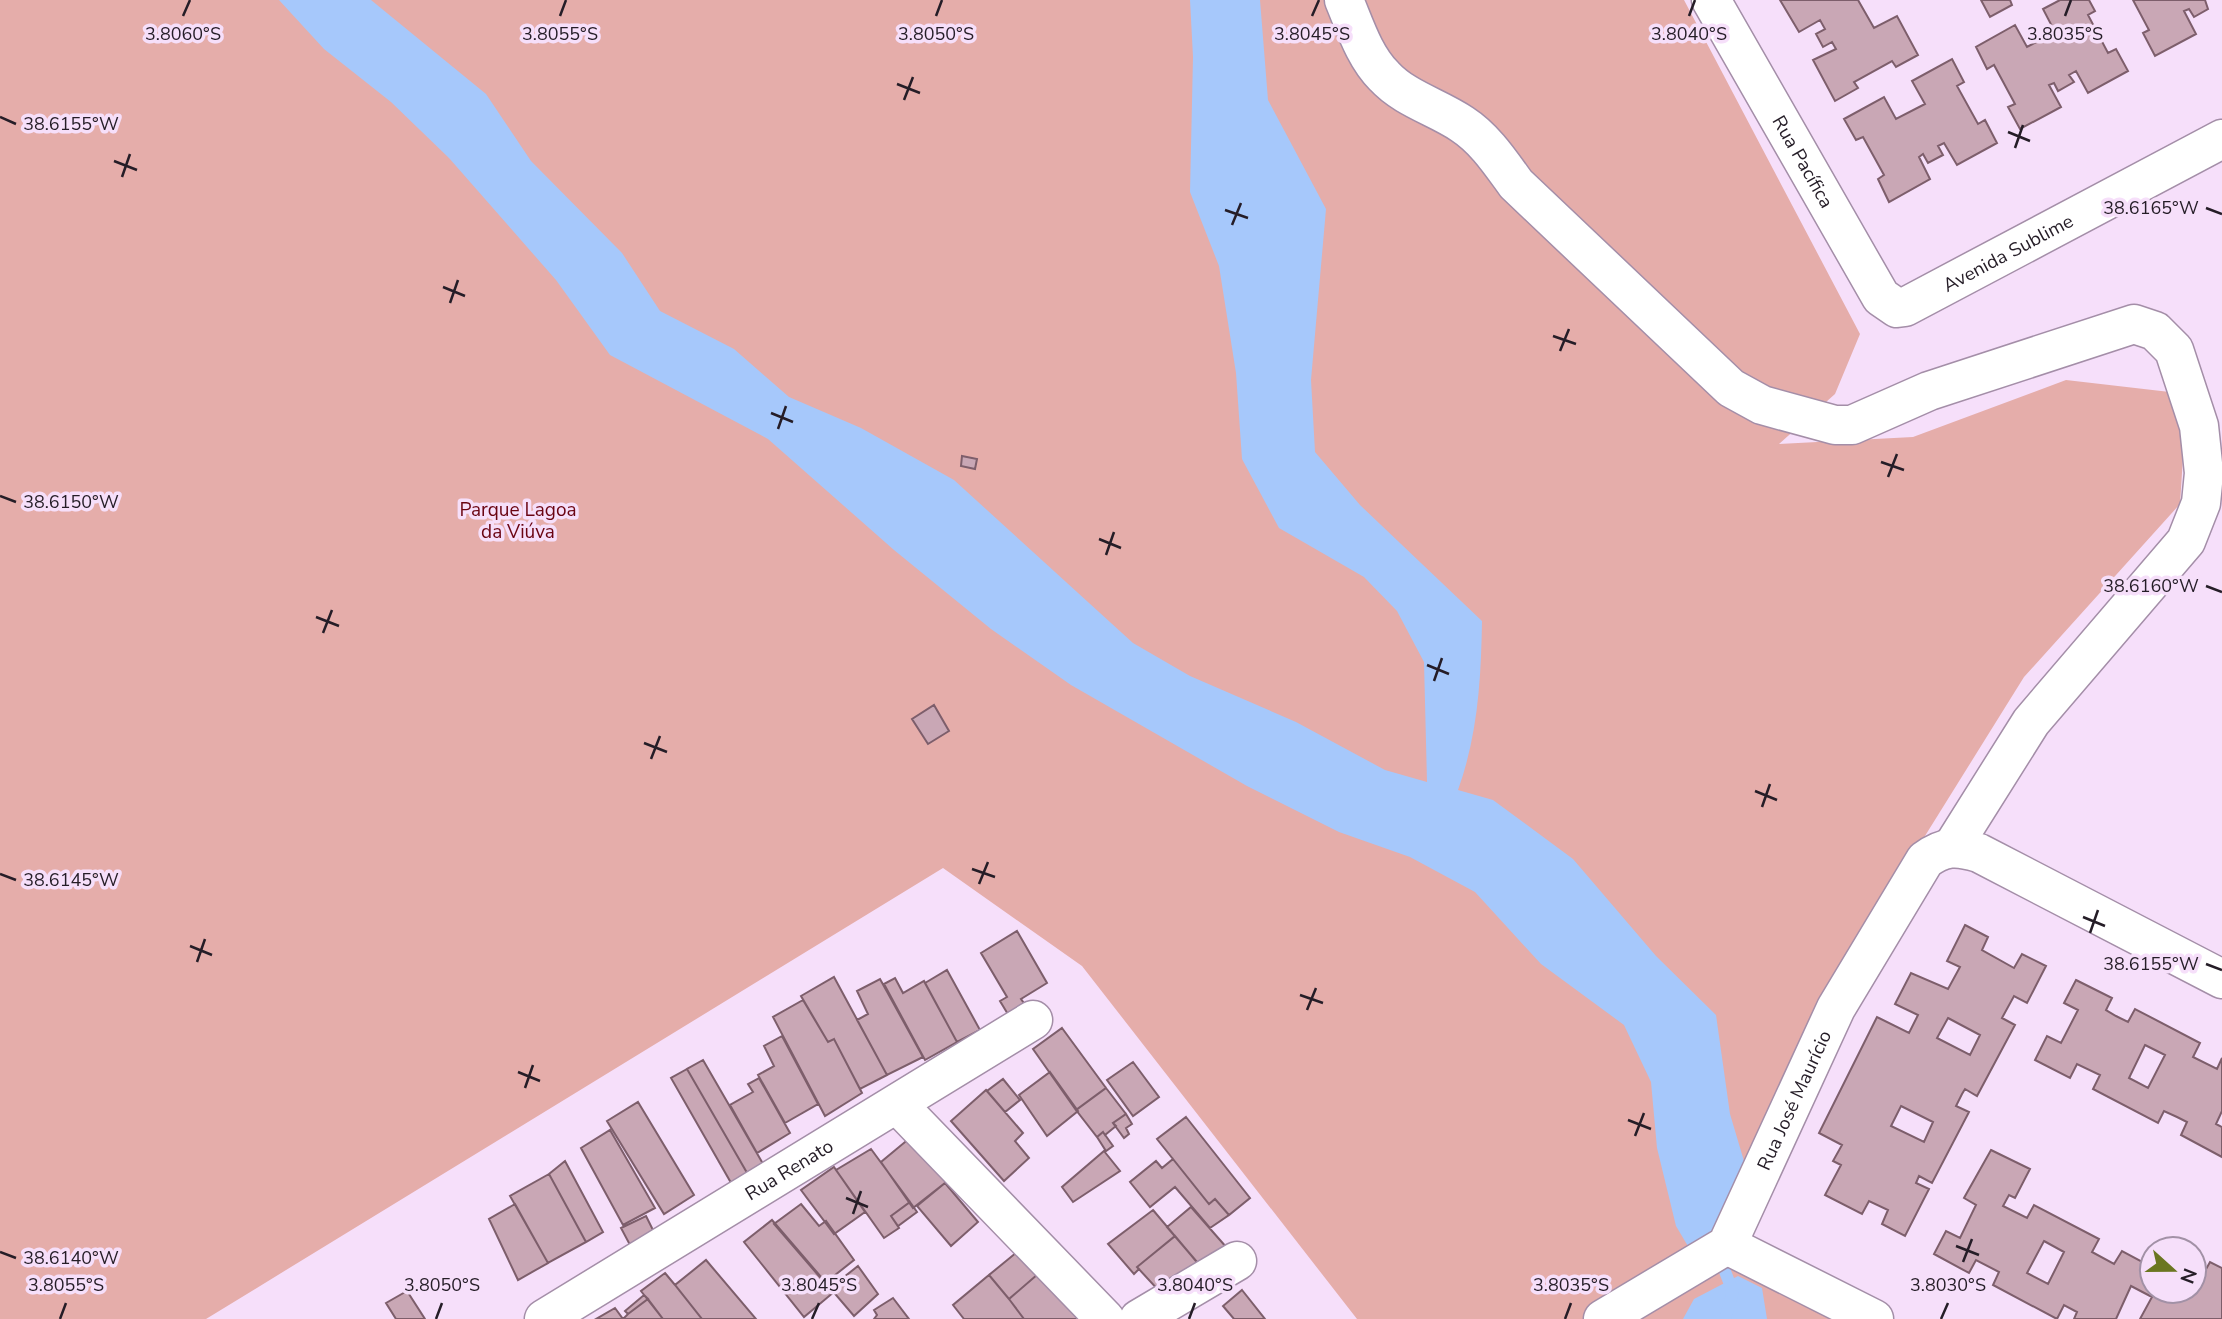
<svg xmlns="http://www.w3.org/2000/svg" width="2222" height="1319" font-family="'Nunito Sans',sans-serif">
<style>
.green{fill:#e5adaa}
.water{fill:#a6c8fb}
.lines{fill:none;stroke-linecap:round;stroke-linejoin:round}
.stream{stroke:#a6c8fb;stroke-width:12}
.building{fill:#c9a7b5;stroke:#7d5e6b;stroke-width:2;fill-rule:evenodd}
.minor-casing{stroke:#a48ea8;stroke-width:41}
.minor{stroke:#fff;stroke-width:38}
.ticks{fill:none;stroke:#251d27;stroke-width:2.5}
.labels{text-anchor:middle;stroke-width:7;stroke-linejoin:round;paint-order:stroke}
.street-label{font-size:19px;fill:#251d27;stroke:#f6dffa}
.park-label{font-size:19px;fill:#6a0412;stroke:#f6dffa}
.ticks-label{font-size:18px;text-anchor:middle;fill:#251d27;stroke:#f6dffa;stroke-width:7;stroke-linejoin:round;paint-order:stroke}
</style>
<rect width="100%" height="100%" fill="#f6dffa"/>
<path class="green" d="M0 0H1684L1860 334 1835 394 1779 444 1913 437 2066 380 2187 394 2180 504 2024 677 1834 982 1732 1248 1783 1288 1830 1319H1357L1082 966 943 868 206 1319H0Z"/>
<path class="water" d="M279 0H371L486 94 531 161 622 253 660 311 734 349 789 397 861 428 954 480 1133 643 1190 676 1296 722 1385 770 1427 782 1424 662 1397 611 1364 577 1279 528 1242 459 1236 373 1219 266 1190 192 1193 57 1190 0H1260L1268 100 1326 209 1311 380 1315 452 1360 505 1482 621C1481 680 1478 734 1458 790L1493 800 1573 859 1656 956 1716 1015 1730 1114 1752 1188 1695 1258 1676 1226 1657 1148 1651 1082 1624 1025 1541 964 1475 892 1410 857 1339 832 1247 786 1071 685 991 629 894 550 768 439 610 355 556 280 449 158 391 102 324 49Z
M1738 1276 1762 1288 1767 1319H1683L1694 1299Z"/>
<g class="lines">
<path class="stream" d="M1719 1256 1733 1292 1725 1319"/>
</g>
<path class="building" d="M1780 0H1858L1874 28 1897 16 1918 55 1896 67 1892 61 1854 82 1858 88 1835 101 1813 60 1836 49 1832 42 1823 47 1816 34 1825 29 1820 20 1799 32Z
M1981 0H2010L2012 5 1990 17Z
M2060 0H2089L2095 11 2088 15 2108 53 2116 49 2128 71 2088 93 2076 71 2069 75 2074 82 2058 91 2054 83 2049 85 2061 107 2020 129 2008 107 2015 104 1994 65 1987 69 1976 47 2015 25 2027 47 2055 32 2043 9Z
M2133 0H2205L2208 9 2194 17 2189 9 2184 11 2196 34 2155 56 2143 33 2149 30Z
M1952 59 1964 82 1957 86 1978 124 1985 120 1997 143 1957 165 1944 143 1938 146 1943 155 1928 163 1923 154 1919 157 1930 179 1889 202 1878 179 1884 175 1863 137 1856 140 1844 119 1884 97 1896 119 1925 104 1912 81Z
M962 456 977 459 975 469 961 466Z
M934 705 949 731 928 744 912 719Z
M1965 925 1988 937 1982 950 2014 968 2022 954 2046 966 2027 1003 2014 996 2002 1018 2015 1025 1977 1096 1965 1089 1962 1094 1956 1106 1969 1112 1932 1183 1919 1176 1916 1183 1929 1189 1905 1236 1882 1224 1888 1210 1869 1201 1862 1214 1825 1195 1841 1165 1833 1161 1842 1145 1819 1133 1877 1017 1909 1033 1918 1015 1895 1004 1911 973 1948 989 1960 967 1947 961ZM1948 1018 1980 1035 1970 1055 1937 1038ZM1901 1106 1933 1122 1924 1142 1891 1126Z
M1017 931 1047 983 1021 999 1026 1006 1009 1016 1000 1001 1007 997 981 953Z
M947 970 980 1030 957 1042 925 983Z
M834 977 887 1075 860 1089 834 1039 828 1042 801 996Z
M895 978 903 993 924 981 957 1042 925 1060 884 984Z
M880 979 923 1057 887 1075 857 1020 868 1014 857 991Z
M2076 980 2112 998 2106 1010 2116 1016 2128 1022 2135 1009 2200 1043 2193 1057 2217 1069 2222 1058V1111L2216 1124 2222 1127V1157L2181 1135 2187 1122 2177 1117 2164 1111 2158 1123 2093 1089 2100 1075 2077 1064 2070 1078 2035 1060 2047 1036 2061 1043 2078 1010 2064 1003ZM2145 1045 2165 1055 2148 1088 2129 1078Z
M803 1000 828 1042 834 1039 862 1093 825 1116 773 1017Z
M1062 1028 1106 1088 1076 1110 1033 1049Z
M782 1036 818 1104 785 1123 758 1075 774 1066 764 1046Z
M703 1060 766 1169 750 1178 687 1069Z
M1133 1062 1159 1097 1133 1116 1107 1080Z
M687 1069 750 1178 734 1188 671 1078Z
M1050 1072 1078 1111 1047 1136 1019 1095Z
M759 1078 790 1133 757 1153 730 1105 753 1092 748 1084Z
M1003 1079 1020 1100 1005 1112 987 1091Z
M1106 1088 1126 1114 1113 1123 1116 1126 1105 1135 1103 1132 1097 1137 1076 1110Z
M986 1090 1023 1133 1015 1141 1029 1158 1004 1181 951 1121Z
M638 1102 694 1195 664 1214 607 1121Z
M1126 1114 1132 1124 1126 1128 1129 1134 1124 1138 1113 1123Z
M1186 1117 1250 1198 1229 1215 1215 1199 1209 1204 1157 1139Z
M610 1130 655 1208 623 1225 581 1148Z
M1103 1132 1113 1146 1106 1151 1097 1137Z
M911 1137 950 1179 913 1208 881 1162Z
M871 1149 910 1202 891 1216 899 1228 884 1238 836 1170Z
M1991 1150 2030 1169 2015 1198 2009 1195 2003 1206 2027 1218 2034 1205 2099 1239 2092 1252 2114 1264 2122 1251 2152 1267V1291H2194L2210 1262 2222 1268V1319H2140L2152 1297 2131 1286 2116 1319H2074L2077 1312 2064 1305 2057 1319 1993 1285 1999 1272 1976 1260 1969 1273 1934 1254 1946 1231 1960 1238 1976 1205 1964 1198ZM2044 1241 2064 1252 2048 1284 2027 1273Z
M1104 1151 1120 1171 1073 1202 1062 1187Z
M1173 1159 1209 1204 1215 1199 1229 1215 1210 1228 1175 1187 1150 1207 1130 1182 1156 1161 1162 1168Z
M565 1161 603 1232 586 1242 549 1174Z
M834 1167 865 1212 834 1234 801 1190Z
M549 1174 586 1242 548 1263 510 1196Z
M945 1183 978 1222 951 1246 917 1206Z
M910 1202 917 1212 898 1226 891 1216Z
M515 1204 548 1263 518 1280 489 1219Z
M801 1204 819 1226 826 1221 854 1260 825 1283 774 1224Z
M1191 1207 1227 1248 1203 1269 1167 1227Z
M1153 1210 1175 1236 1137 1267 1139 1269 1134 1274 1108 1244Z
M646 1216 654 1232 630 1245 621 1228Z
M772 1220 834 1292 804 1317 744 1242Z
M1175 1236 1201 1267 1160 1292 1137 1267Z
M1017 1252 1038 1274 1009 1299 989 1275Z
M706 1260 756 1319H702L675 1285Z
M858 1266 878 1294 854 1316 830 1288Z
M665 1273 675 1285 702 1319H663L641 1291Z
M1038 1274 1087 1319H1024L1009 1299Z
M989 1275 1009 1299 1024 1319H964L953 1305Z
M1242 1290 1265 1319H1234L1223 1306Z
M407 1291 425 1319H396L386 1303Z
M644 1295 648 1299 628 1314 625 1311Z
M893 1298 909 1319H874L877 1315 874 1310Z
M648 1299 663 1319H623L628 1314Z
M615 1308 623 1319H596Z"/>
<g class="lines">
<g class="minor-casing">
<g id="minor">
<path d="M1344 0C1355 26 1364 56 1384 76 1405 99 1437 107 1462 124 1485 139 1500 162 1516 184L1731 388 1762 405 1835 425H1852L1929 391 2134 324 2155 331 2174 350 2199 426 2204 473 2201 503 2186 541 2031 722 1953 846"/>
<path id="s1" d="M1711 0 1881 297 1897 308 1905 307 2222 139"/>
<path d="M898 1105 1105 1319"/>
<path d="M1727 1245 1874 1319"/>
<path id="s2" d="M544 1319 1033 1020"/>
<path d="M1139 1319 1237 1261"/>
<path id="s3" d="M1603 1319 1727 1245 1836 1008 1925 860C1944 846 1956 846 1979 853L2222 979"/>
</g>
</g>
<use href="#minor" class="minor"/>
</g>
<path class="ticks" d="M183 16 190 0M560 16 566 0M936 16 942 0M1312 16 1319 0M1689 16 1695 0M2065 16 2071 0M897 84 920 93M904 100 913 77M0 117 16 124M2008 132 2030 141M2015 148 2023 125M114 161 137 170M122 177 130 154M2206 208 2222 214M1225 210 1248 218M1232 225 1241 203M443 287 465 296M450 303 458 280M1553 336 1576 344M1560 351 1569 329M771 413 793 422M778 429 786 406M1881 462 1904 470M1888 477 1897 454M0 496 16 502M1099 539 1121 548M1106 555 1114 532M2206 586 2222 592M316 617 339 626M323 633 332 610M1427 665 1449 674M1434 681 1442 658M644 743 667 752M651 759 660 736M1755 791 1777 800M1762 807 1770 784M972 869 995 877M0 874 16 880M979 884 988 862M2083 917 2105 926M2090 933 2098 910M190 946 212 955M197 962 205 939M2206 964 2222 970M1300 995 1323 1003M1307 1010 1316 988M518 1072 540 1081M525 1088 533 1065M1628 1120 1651 1129M1635 1136 1644 1113M846 1198 868 1207M853 1214 861 1191M1956 1246 1979 1255M0 1252 16 1258M1963 1262 1972 1239M60 1319 66 1303M436 1319 442 1303M812 1319 819 1303M1189 1319 1195 1303M1565 1319 1571 1303M1941 1319 1948 1303"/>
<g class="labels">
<g class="street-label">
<text dy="7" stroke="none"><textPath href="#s1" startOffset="186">Rua Pacífica</textPath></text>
<text dy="7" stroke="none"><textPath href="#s1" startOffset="486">Avenida Sublime</textPath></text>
<text dy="7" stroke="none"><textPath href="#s3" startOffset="304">Rua José Maurício</textPath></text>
<text dy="7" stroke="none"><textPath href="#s2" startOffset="287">Rua Renato</textPath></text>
</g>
<g class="park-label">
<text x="518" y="516">Parque Lagoa<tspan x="518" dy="22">da Viúva</tspan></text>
</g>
</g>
<g class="ticks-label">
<text x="560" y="40">3.8055°S</text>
<text x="936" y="40">3.8050°S</text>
<text x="1312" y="40">3.8045°S</text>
<text x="1689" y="40">3.8040°S</text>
<text x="183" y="40">3.8060°S</text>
<text x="2065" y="40">3.8035°S</text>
<text x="71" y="130">38.6155°W</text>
<text x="2151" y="214">38.6165°W</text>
<text x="71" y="508">38.6150°W</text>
<text x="2151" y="592">38.6160°W</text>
<text x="71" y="886">38.6145°W</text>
<text x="2151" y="970">38.6155°W</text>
<text x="71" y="1264">38.6140°W</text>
<text x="66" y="1291">3.8055°S</text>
<text x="442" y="1291">3.8050°S</text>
<text x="819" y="1291">3.8045°S</text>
<text x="1195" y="1291">3.8040°S</text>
<text x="1571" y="1291">3.8035°S</text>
<text x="1948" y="1291">3.8030°S</text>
</g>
<g transform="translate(2173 1270) rotate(111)"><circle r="33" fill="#f6dffa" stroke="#a291a6" stroke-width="2"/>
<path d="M0-5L12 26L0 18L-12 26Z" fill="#6b7621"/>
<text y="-10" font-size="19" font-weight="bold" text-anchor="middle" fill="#251d27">N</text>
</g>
</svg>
